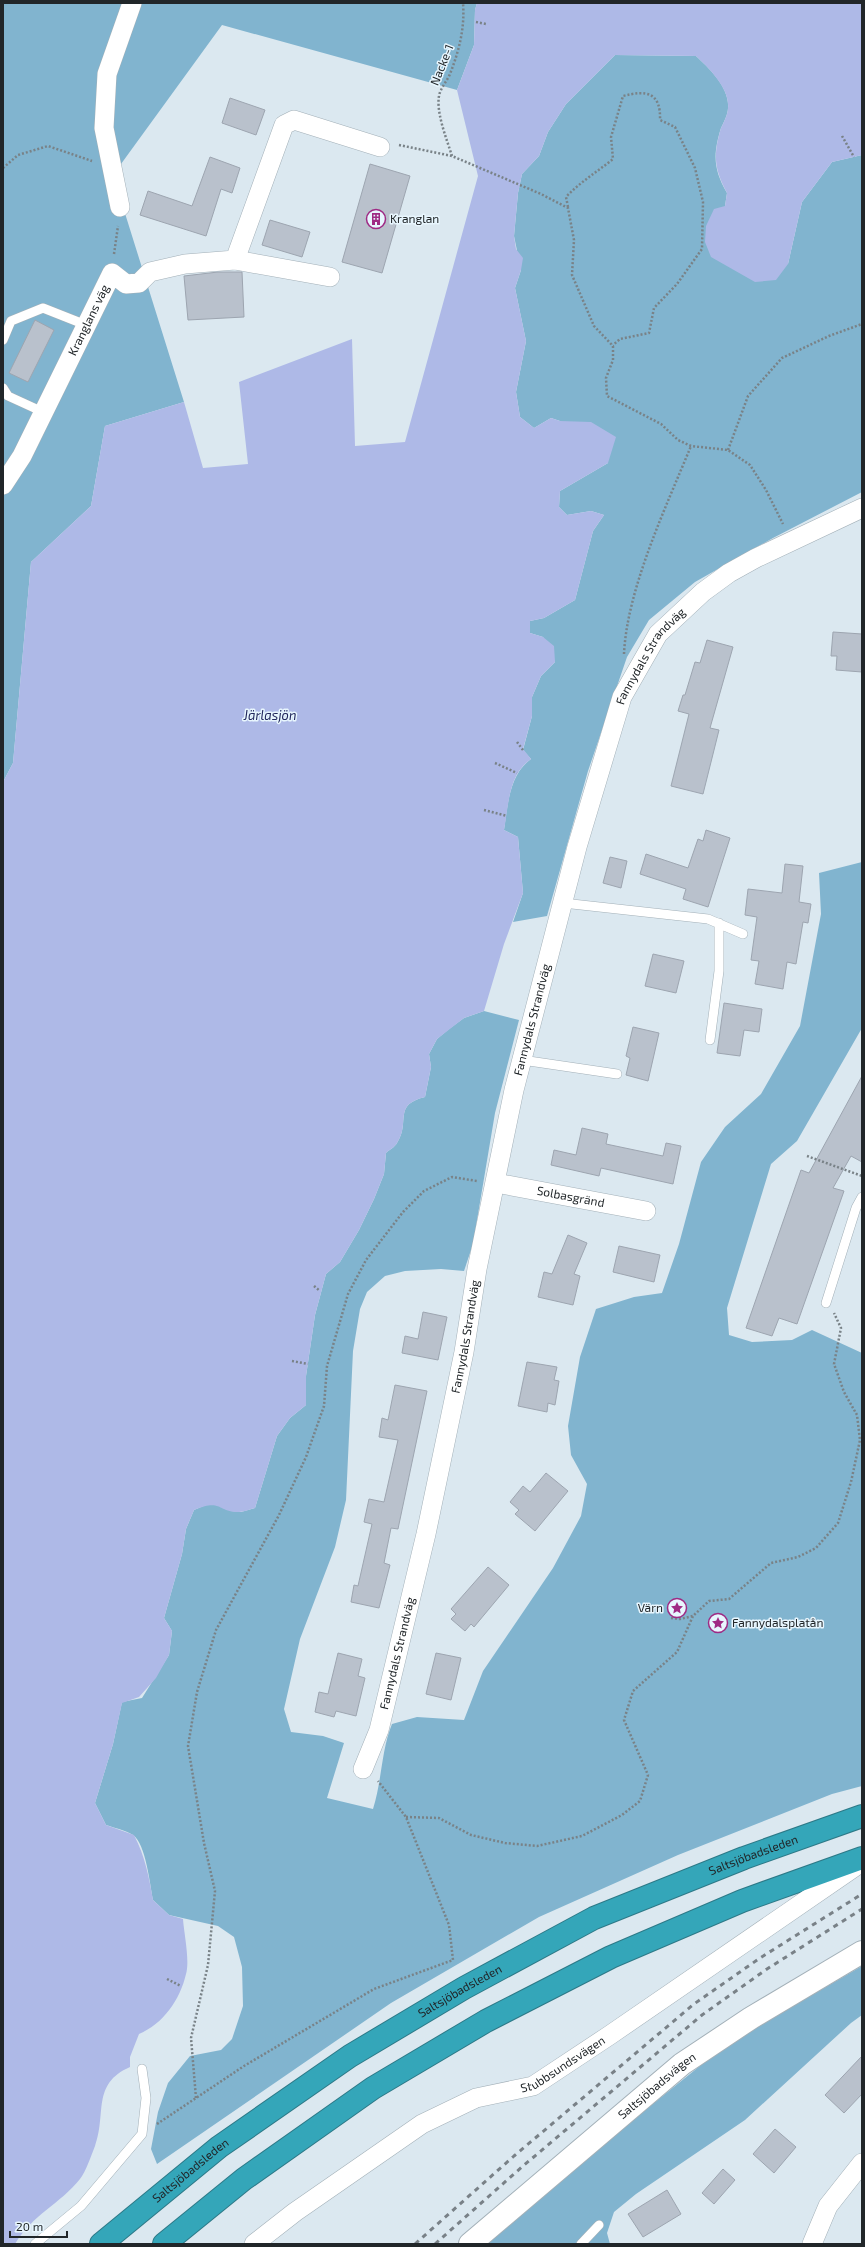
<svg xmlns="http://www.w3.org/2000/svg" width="865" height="2247" font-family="'Exo 2',sans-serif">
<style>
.forest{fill:#81b4cf}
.water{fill:#aeb9e7}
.building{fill:#b9c1cc;stroke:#9da5b0}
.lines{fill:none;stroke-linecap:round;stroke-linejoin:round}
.lane-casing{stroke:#a3b0b8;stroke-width:10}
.street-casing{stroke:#a3b0b8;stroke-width:20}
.secondary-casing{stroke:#a3b0b8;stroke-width:24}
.highway-casing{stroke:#2d7987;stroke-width:24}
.path{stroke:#798287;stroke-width:2.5;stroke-dasharray:2 2;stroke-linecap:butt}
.lane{stroke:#fff;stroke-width:9}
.street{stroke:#fff;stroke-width:19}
.secondary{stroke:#fff;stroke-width:22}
.highway{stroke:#34a6b9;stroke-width:22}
.rail{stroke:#798187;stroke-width:3;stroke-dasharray:5 5;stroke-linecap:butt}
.labels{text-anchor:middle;stroke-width:3;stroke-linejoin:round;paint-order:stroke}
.street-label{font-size:12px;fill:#212629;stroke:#e8f6fe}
.poi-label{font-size:12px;fill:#212629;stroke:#e8f6fe;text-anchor:start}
.water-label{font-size:13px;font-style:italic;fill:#21265c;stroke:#e8f6fe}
</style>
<rect width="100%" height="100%" fill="#dbe8f0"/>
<path class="forest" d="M3 3H477L475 10 474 45 457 90 222 25 113 175 184 402 105 426 91 506 31 562 13 763 3 782Z
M615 55 696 56C709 68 730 88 728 108 728 114 724 122 721 128 713 154 713 169 727 193L725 206 788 264 802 202 832 162 862 155V492L773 538 695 582 649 620 627 657 588 771 547 916 513 922 523 893 518 837 504 830C508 804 509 775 531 759L523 750 532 716V697L541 676 555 662 543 637 530 633V621L544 618 575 600 593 531 604 515 591 511 567 515 559 507 560 491 608 463 560 421 551 418 534 428 520 417 516 392 526 341 515 288 521 270 514 236 518 193 522 174 539 156 548 132 566 104Z
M862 862V1028L797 1141 771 1164 727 1308 729 1335 752 1342 792 1340 812 1330 862 1353V1786L832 1794 678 1855 539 1917 391 2003 157 2164 151 2149 158 2112 168 2083 190 2056 221 2050 232 2039 243 2006 242 1967 234 1937 218 1926 169 1915 153 1900C150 1885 146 1844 133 1835 125 1830 115 1828 106 1825L95 1803 113 1744 122 1702 142 1698 169 1655 172 1631 164 1618 182 1554 186 1529 194 1510 208 1504 219 1505 231 1511 241 1512 255 1508 277 1436 290 1418 306 1405V1376L315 1315 326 1274 340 1262 359 1230 374 1199 384 1174 386 1153C389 1150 395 1147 397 1143 411 1122 392 1105 425 1097L431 1067 429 1054 437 1039 449 1029 464 1018 484 1011 519 1020 495 1113 473 1244 464 1271 441 1269 405 1271 385 1276 367 1292 360 1309 353 1351 346 1500 335 1547 300 1639 284 1709 291 1732 323 1736 344 1743 327 1798 373 1809C382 1781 381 1751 392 1724L417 1717 464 1720 483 1671 553 1568 581 1516 587 1484 571 1455 568 1426 580 1357 596 1309 634 1297 662 1293 679 1244 701 1162 725 1127 761 1094 800 1026 821 914 819 873Z
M862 1966V2015L851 2023 745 2120 636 2194 614 2212 607 2233 610 2244H486L644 2111 726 2045Z"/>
<path class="water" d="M477 3H862V155L832 162 802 202 788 264 776 280 755 282 711 257 705 242 706 226 714 209 725 206 727 193C714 169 713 155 721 128 724 122 728 114 728 108 730 89 709 68 696 56L615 55 566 104 548 132 539 156 522 174 518 193 514 236 516 249 523 258 521 270 515 288 526 341 516 392 520 417 534 428 551 418 560 421 591 422 616 437 608 463 560 491 559 507 567 515 591 511 604 515 593 531 575 600 544 618 530 621V633L543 637 554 646 555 662 541 676 532 697V716L523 749 531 759C508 775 509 804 504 830L518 837 523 893 504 944 484 1011 464 1018 437 1039 429 1054 431 1067 425 1097C392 1105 411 1122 397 1143 395 1147 389 1150 386 1153L384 1174 374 1199 359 1230 340 1262 326 1274 315 1315 306 1376V1405L290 1418 277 1436 255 1508C250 1509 244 1512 239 1512 217 1512 222 1498 194 1510L186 1529 182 1554 164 1618 172 1631 169 1655 156 1678 139 1697 122 1703 113 1744 95 1803 106 1825 134 1835C145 1856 149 1877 153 1900L169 1915 183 1919C184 1934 190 1960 186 1974 180 2000 163 2024 139 2034L130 2057V2067C91 2084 107 2114 95 2146 91 2156 86 2171 80 2179 60 2204 32 2215 15 2244H3V782L13 763 31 562 91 506 105 426 184 402 203 468 248 464 239 382 352 339 355 446 405 442 478 176 457 90 474 45 475 10Z"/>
<path class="building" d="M230 98 265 110 256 135 222 123Z
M210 157 240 168 232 193 221 189 206 236 140 215 148 191 192 206Z
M370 164 410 176 382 273 342 262Z
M270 220 310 232 302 257 262 245Z
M218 272H242L244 317 188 320 184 276Z
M35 320 54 330 28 382 9 373Z
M833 632 862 634V672L836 670 837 656H831Z
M707 640 733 647 710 728 719 730 703 794 671 786 689 714 678 711 683 695H685L695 662 700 663Z
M706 830 730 838 708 907 683 899 686 889 640 874 646 854 688 868 698 839 703 841Z
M610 857 627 861 621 888 603 883Z
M785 864 803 866 799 902 811 904 808 923 803 922 796 964 787 962 783 989 755 984 759 961 751 960 757 917 745 915 748 889 782 893Z
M653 954 684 961 676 993 645 986Z
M724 1003 762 1009 759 1032 744 1030 740 1056 717 1053Z
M633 1027 659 1033 648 1081 626 1075 630 1058 626 1056Z
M862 1076V1162L851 1156 833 1188 844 1191 797 1324 779 1318 772 1336 746 1328 801 1170 809 1173Z
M582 1128 608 1134 606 1144 663 1156 666 1143 681 1146 673 1184 601 1168 599 1176 551 1165 554 1150 576 1155Z
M568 1235 587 1243 574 1274 580 1276 573 1305 538 1297 544 1272 552 1274Z
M619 1246 660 1255 654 1282 613 1272Z
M423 1312 447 1317 438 1360 402 1353 405 1336 418 1339Z
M527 1362 557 1367 554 1380 559 1381 555 1405 548 1403 547 1412 518 1406Z
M395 1385 427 1391 398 1529 391 1528 384 1563 390 1565 379 1608 351 1602 354 1585 358 1586 372 1524 364 1522 369 1499 384 1502 398 1440 379 1437 382 1418 388 1420Z
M546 1473 568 1491 535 1531 515 1514 519 1510 510 1502 523 1486 530 1492Z
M488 1567 509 1585 474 1627 471 1624 465 1631 451 1619 456 1614 451 1609Z
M338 1653 362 1659 358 1676 365 1678 356 1716 336 1711 334 1717 315 1712 319 1692 328 1694Z
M436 1653 461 1658 451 1700 426 1694Z
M862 2056V2094L844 2113 825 2095Z
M775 2129 796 2147 774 2173 753 2154Z
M723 2169 735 2180 714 2204 702 2193Z
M667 2190 681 2214 643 2237 628 2214Z"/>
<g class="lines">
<g class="lane-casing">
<path id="lane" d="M3 340 11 321 43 308 86 325
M3 388 8 396 43 412
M563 903 708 919 743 934
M710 1040 719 971V923
M522 1060 617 1074
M826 1303 856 1208 862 1197
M35 2244 81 2206 142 2134 146 2098 142 2069
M581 2244 599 2225"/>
</g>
<g class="street-casing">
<g id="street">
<path d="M120 207 104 128 107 74 132 3"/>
<path d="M235 260 330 277"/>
<path id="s1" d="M3 485 22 456 112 273 126 284 139 283 150 272 185 264 235 260 284 125 294 120 380 147"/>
<path id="s2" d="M496 1183 646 1211"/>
<path id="s3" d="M363 1769 379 1730 426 1534 464 1352 477 1269 514 1090 577 847 622 697 658 634 703 592 729 573 756 558 862 508"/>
<path id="s4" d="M254 2244 295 2212 422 2124 476 2098 533 2086 610 2035 859 1864"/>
<path d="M812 2244 828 2206 862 2163"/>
</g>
</g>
<g class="secondary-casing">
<g id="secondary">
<path id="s5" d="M470 2244 682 2064 751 2018 862 1952"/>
</g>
</g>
<g class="highway-casing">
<g id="highway">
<path id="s6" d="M101 2244 219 2147 350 2056 464 1988 594 1918 744 1858 862 1816"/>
<path d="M164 2244 244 2179 373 2088 486 2021 611 1957 742 1901 862 1858"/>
</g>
</g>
<path class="path" d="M476 22 486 24
M842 136 854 157
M399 145 452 156 541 194 568 208 574 240 572 275 594 326 613 346V360L606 378 607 396 661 424 678 440 691 446 728 450 750 465 766 490 783 524
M452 156C447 140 436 113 439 96 440 89 447 81 450 74 459 51 465 28 463 3
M3 168 18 155 48 146 92 161
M568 207 566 197C580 182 597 172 613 159L611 137 623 96C646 90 661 92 660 120L675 127 695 168 703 202 702 249 677 284 654 308 649 333 620 339 613 345
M114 254 118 226
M728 450 748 396 782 358 829 336 862 324
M624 654C627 589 666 507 691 446
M517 742 523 750
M495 763 517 773
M484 810 507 816
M807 1156 862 1176
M314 1286 320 1291
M292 1361 308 1364
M671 1618 680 1619 693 1616 709 1601 729 1599 771 1563 798 1557 816 1548 838 1523 851 1482 860 1440 857 1415 844 1392 834 1364 841 1328 834 1313
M406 1817 439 1818 471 1835 505 1843 537 1846 582 1836 622 1815 640 1801 648 1775 624 1720 633 1691 677 1652 693 1616
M167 1979 181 1986
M196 2098 191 2038 208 1965 215 1891 204 1843 188 1746 197 1692 216 1630 279 1515 306 1457 324 1406 327 1366 348 1294 366 1260 403 1212 424 1191 452 1177 477 1181
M157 2124 244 2066 374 1989 453 1960 449 1925 406 1817 378 1781"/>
<use href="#lane" class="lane"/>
<use href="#street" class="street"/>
<use href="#secondary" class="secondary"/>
<use href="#highway" class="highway"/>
<path class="rail" d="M415 2244 514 2156 694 2004 760 1958 862 1894
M435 2244 523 2166 702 2015 767 1969 862 1909"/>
</g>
<defs>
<g id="building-ring" transform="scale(1)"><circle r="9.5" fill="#e8f6fe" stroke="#9f2a84" stroke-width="1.5"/><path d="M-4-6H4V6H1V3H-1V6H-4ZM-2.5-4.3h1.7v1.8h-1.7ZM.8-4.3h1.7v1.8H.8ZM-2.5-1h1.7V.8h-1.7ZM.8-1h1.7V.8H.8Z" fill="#9f2a84"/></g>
<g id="sight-ring" transform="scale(1)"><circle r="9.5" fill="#e8f6fe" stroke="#9f2a84" stroke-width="1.5"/><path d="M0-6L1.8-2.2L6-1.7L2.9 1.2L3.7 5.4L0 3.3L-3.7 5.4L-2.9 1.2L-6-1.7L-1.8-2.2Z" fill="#9f2a84"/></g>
</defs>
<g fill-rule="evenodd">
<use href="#building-ring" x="376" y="219"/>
<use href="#sight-ring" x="677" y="1608"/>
<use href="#sight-ring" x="718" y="1623"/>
</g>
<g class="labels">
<g class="street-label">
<text transform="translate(442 65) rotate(-68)" y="4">Nacke-1</text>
<text dy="4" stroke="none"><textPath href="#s1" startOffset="186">Kranglans väg</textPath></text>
<text dy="4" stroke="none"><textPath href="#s3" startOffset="1154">Fannydals Strandväg</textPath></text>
<text dy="4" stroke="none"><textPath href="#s3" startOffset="769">Fannydals Strandväg</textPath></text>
<text dy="4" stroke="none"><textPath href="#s2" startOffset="76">Solbasgränd</textPath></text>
<text dy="4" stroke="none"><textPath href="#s3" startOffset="445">Fannydals Strandväg</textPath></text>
<text dy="4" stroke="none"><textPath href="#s3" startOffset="121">Fannydals Strandväg</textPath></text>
<text dy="4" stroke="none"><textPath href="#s6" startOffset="764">Saltsjöbadsleden</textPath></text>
<text dy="4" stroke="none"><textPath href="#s6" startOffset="440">Saltsjöbadsleden</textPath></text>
<text dy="4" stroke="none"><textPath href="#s4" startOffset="361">Stubbsundsvägen</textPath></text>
<text dy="4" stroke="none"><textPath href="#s5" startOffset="245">Saltsjöbadsvägen</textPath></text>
<text dy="4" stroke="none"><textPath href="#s6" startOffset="116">Saltsjöbadsleden</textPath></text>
</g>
<g class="poi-label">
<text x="390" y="223">Kranglan</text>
<text x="663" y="1612" text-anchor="end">Värn</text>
<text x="732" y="1627">Fannydalsplatån</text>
</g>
<g class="water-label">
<text x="270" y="720">Järlasjön</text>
</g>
</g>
<rect width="865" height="2247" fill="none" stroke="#212629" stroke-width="8"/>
<path d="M10 2231v6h57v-6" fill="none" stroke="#212629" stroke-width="2"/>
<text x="16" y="2231" font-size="12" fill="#212629" stroke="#e8f6fe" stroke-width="3" paint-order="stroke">20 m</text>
</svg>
